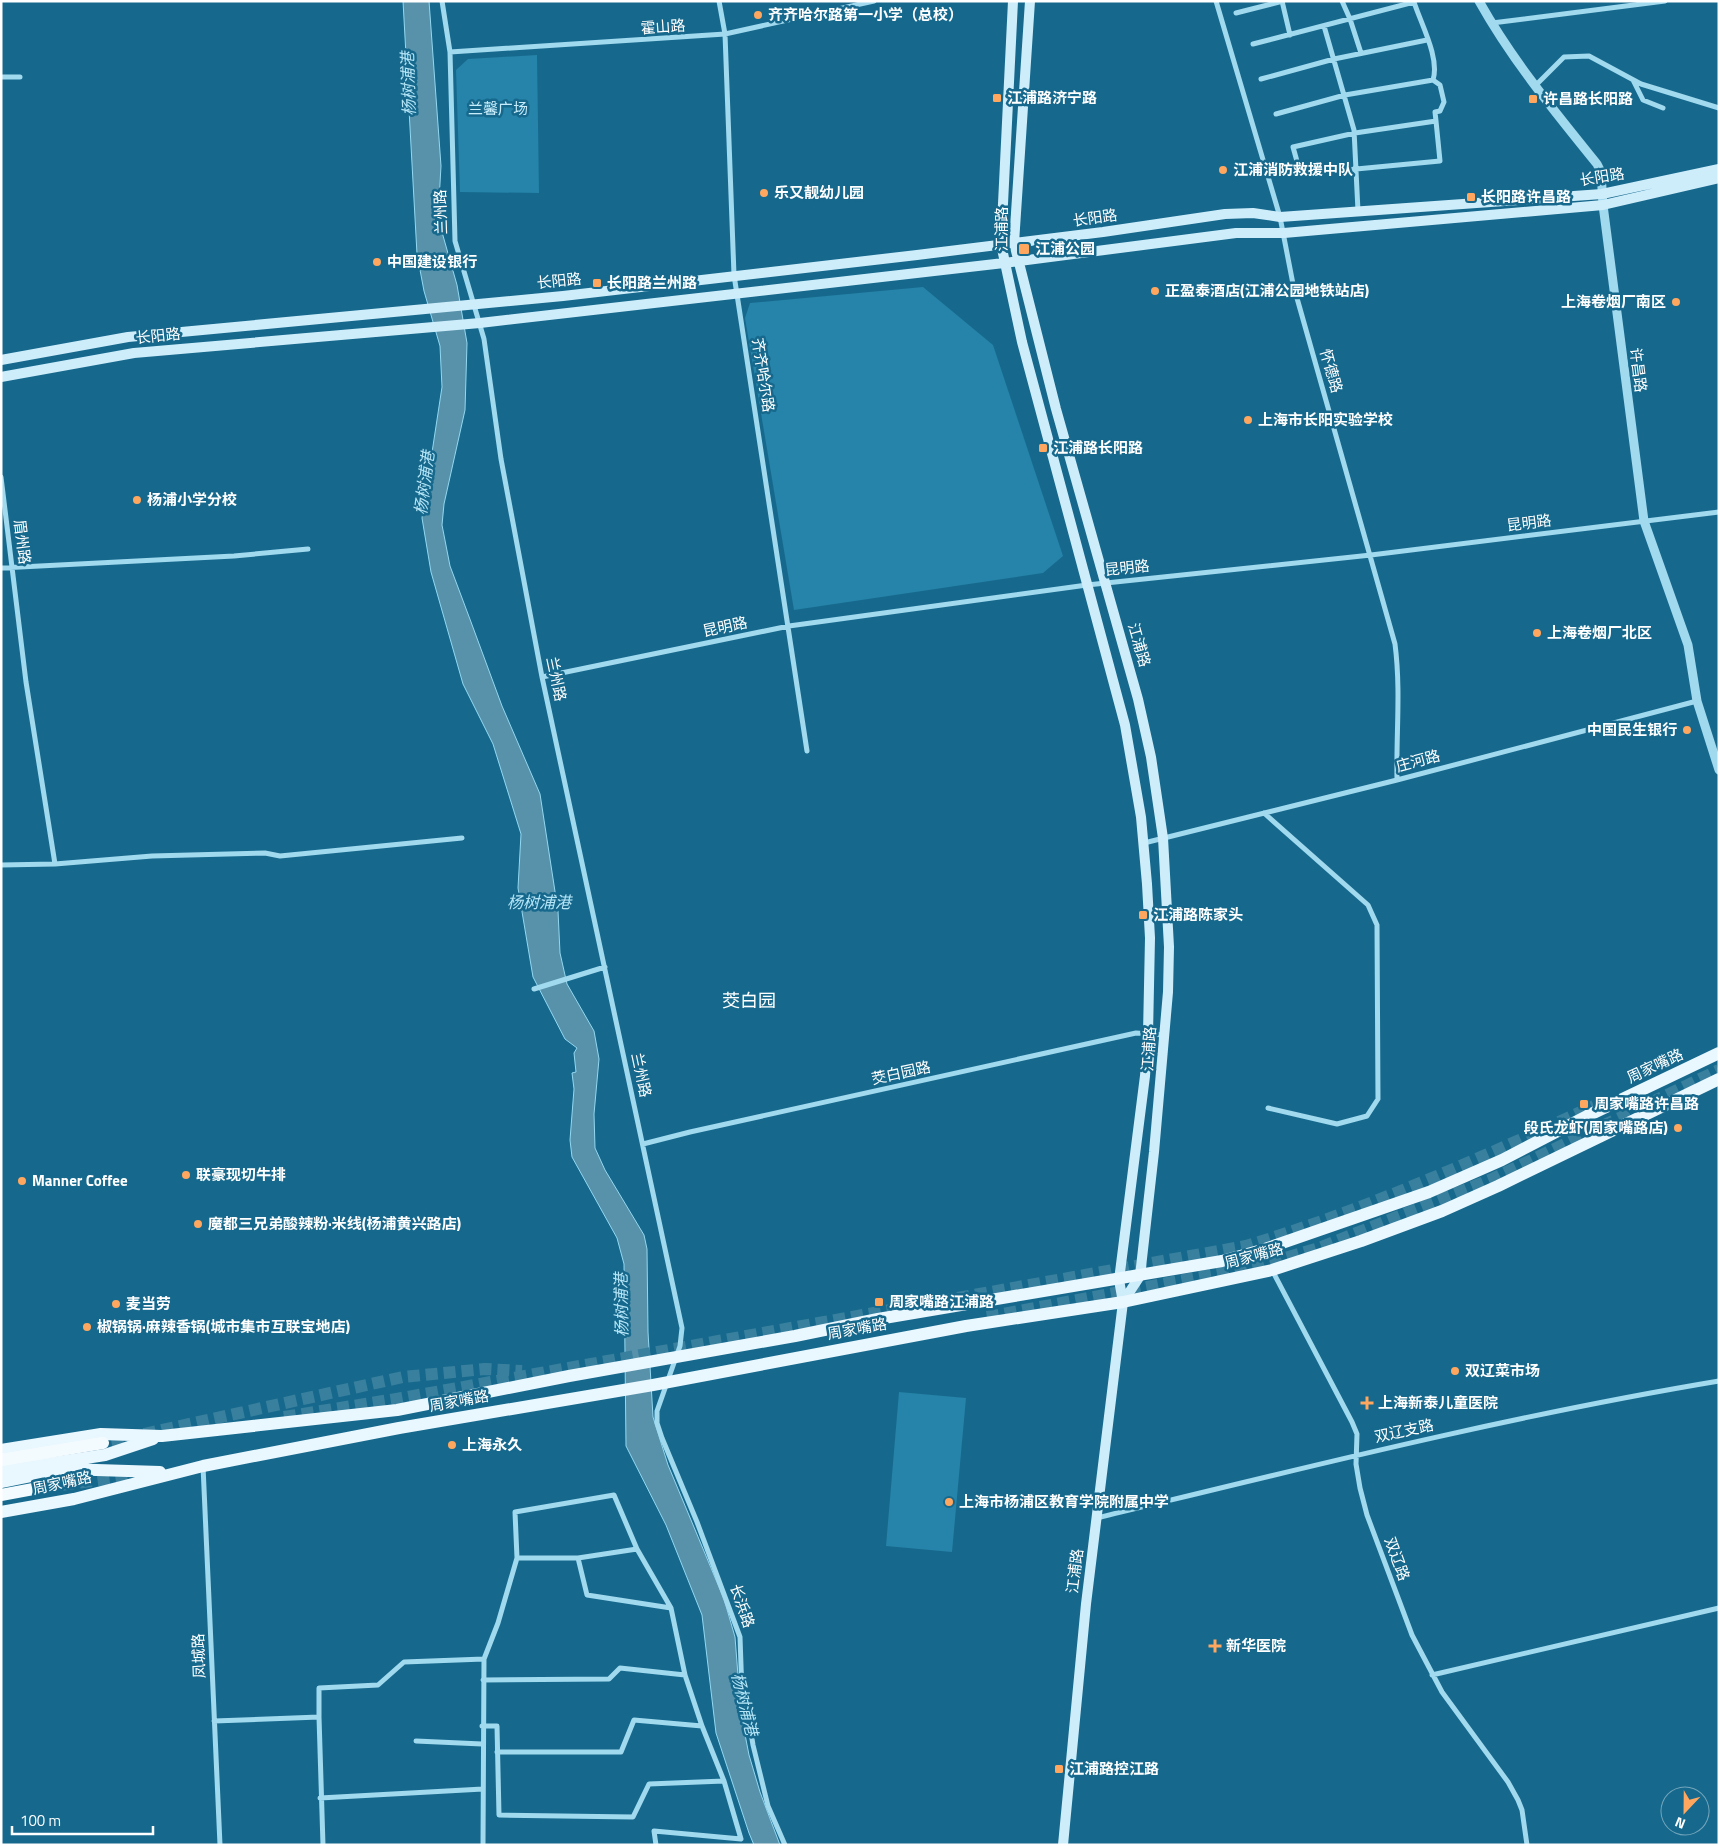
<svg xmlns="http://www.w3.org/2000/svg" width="1720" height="1846" font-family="'Titillium Web','Noto Sans SC',sans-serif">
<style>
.green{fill:#2683a9}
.water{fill:#5892aa;stroke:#93d8f2}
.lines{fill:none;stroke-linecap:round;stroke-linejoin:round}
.trunk-tunnel{stroke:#39809e;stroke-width:12;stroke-dasharray:12 6;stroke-linecap:butt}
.minor{stroke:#a1d9ef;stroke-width:5}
.tertiary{stroke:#a1d9ef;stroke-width:9}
.secondary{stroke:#ceedfb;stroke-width:10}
.primary{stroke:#e9f7ff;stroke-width:12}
.trunk{stroke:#f4fbff;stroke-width:12}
.poi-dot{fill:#ffa75f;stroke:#16698d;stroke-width:2}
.labels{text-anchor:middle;stroke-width:5;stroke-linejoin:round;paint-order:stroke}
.poi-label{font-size:15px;font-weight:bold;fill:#fff;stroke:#16698d;text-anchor:start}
.street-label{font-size:15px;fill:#fff;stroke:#16698d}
.park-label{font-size:15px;fill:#c7ecfb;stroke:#16698d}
.water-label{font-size:16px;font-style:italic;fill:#b5e5f7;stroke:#16698d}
.quarter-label{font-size:18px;fill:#fff;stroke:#16698d}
</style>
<rect width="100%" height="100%" fill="#16698d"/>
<path class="green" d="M537 55 539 193 460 192 456 70 468 59Z
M923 287 993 345 1063 556 1043 573 794 610 745 318 750 303Z
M899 1392 966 1398 952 1552 886 1546Z"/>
<path class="water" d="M403 1H429L441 166 438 218 457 285 467 343 465 410 444 504 442 525 450 566 471 622 502 706 540 794 558 911 560 953 567 984 594 1031 599 1059 594 1114 595 1148 605 1170 644 1235 647 1249 648 1332 653 1417 668 1465 724 1599 735 1637 741 1714 749 1755 760 1792 780 1845H754L749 1833 716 1733 702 1615 666 1525 626 1446 624 1264 617 1238 572 1157 570 1140 574 1089 572 1073 576 1072 574 1053 577 1048 565 1039 533 977 518 888 521 834 493 744 463 684 431 572 422 518 442 387 440 346 424 291 417 254Z"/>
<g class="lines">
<path class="trunk-tunnel" d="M987 1317 1258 1266 1319 1248 1492 1179 1719 1070
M284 1417 402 1398 1246 1246C1366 1210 1481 1158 1594 1106
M144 1434 403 1377 485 1369 522 1371
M94 1447 138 1440
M44 1487 141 1475"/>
<path class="minor" d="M442 1 450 52 455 241 484 339 501 459 542 677 682 1328 680 1346 657 1411V1423L662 1438 697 1522 740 1637 742 1694 749 1720 753 1745 768 1806 785 1845
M719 1 725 34 734 275 807 751
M1216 1 1280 217 1293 284 1395 644C1401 691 1396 733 1397 780
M1282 1 1290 35
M1342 1 1350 19 1361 53
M1236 13 1283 1
M1492 23 1665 1
M1324 26 1354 130 1358 211
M1253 44 1414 2C1421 24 1440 58 1433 80
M450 52 725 34 874 1
M1 77H20
M1261 79 1334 59 1427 40
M1633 80 1643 100 1663 108
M1535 86 1564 57 1589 56 1641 84 1719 108
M1276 114 1345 95 1433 80 1440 85 1444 102 1440 111 1435 112 1436 121
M1436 121 1440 161 1304 174 1300 172 1293 147 1355 133Z
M1 477 26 682 55 864
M1 568 234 556 308 549
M542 677 789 626 1087 585 1371 555 1719 512
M1264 813 1368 905 1377 925 1378 1099 1367 1116 1337 1124 1268 1108
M1144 843 1397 780 1697 701
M1 865 55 864 152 856 265 853 280 856 462 838
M534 989 605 967
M643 1144 690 1132 1136 1033 1164 1035
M1272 1270 1352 1422 1357 1434 1356 1464 1360 1488 1367 1515 1412 1635 1442 1692 1508 1782 1518 1800 1522 1810 1527 1845
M203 1466 220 1845
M1097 1518C1303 1468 1509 1416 1719 1381
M517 1558H578L637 1549 671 1608
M578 1558 587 1595 671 1608 685 1675
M1432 1675 1719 1608
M483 1680 609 1679 620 1668 685 1675 702 1726
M319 1717V1688L378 1685 404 1662 484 1659
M214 1721 319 1717 323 1845
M482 1726H497L499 1815 633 1817 649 1784 724 1781
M416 1741 482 1744
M497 1752H621L634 1720 702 1726 724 1781 741 1839 654 1831 656 1845
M320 1798 483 1789
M483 1845 484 1659 498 1623 517 1558 515 1512 614 1495 637 1549"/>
<path class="tertiary" d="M1479 1C1512 60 1555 112 1597 164L1601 172 1603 205 1644 521 1688 645 1697 701 1719 770"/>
<path class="secondary" d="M1013 1 1001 244 1022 342 1125 725 1141 817 1147 884 1150 938 1148 1034 1145 1076 1119 1280 1123 1302 1086 1604 1063 1845
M1030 1 1014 243 1056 409 1138 699 1151 757 1163 838 1169 947 1168 992 1154 1152 1140 1276 1123 1302
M1 360 128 337 563 296 917 255 1103 232 1225 214 1253 213 1280 217 1602 194 1719 169
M1 377 134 353 480 323 1004 263 1236 233H1284L1603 205 1719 178"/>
<path class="primary" d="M1 1450 101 1434 162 1436 397 1410 569 1376 795 1336 878 1319 1222 1261 1262 1250 1429 1192 1502 1160 1587 1116 1719 1053
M1 1471 105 1455 153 1439
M1 1482 65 1469 160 1472
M1 1512 74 1499 203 1466 399 1428 653 1385 966 1326 1123 1302 1272 1270 1361 1241 1442 1211 1498 1186 1719 1079"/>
<path class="trunk" d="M1 1460 103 1443
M1 1495 44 1487"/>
</g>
<g class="poi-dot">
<circle cx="758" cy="15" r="5"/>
<rect x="992" y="93" width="10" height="10" rx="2.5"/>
<rect x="1528" y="94" width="10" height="10" rx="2.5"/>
<circle cx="1223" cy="170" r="5"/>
<circle cx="764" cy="193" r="5"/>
<rect x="1466" y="192" width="10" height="10" rx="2.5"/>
<rect x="1018" y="243" width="12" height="12" rx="2.5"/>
<circle cx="377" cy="262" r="5"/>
<rect x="592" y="278" width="10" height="10" rx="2.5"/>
<circle cx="1155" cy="291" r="5"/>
<circle cx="1676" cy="302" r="5"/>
<circle cx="1248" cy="420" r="5"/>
<rect x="1038" y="443" width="10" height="10" rx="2.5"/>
<circle cx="137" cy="500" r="5"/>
<circle cx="1537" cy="633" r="5"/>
<circle cx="1687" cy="730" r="5"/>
<rect x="1138" y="910" width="10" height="10" rx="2.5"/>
<rect x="1579" y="1099" width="10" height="10" rx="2.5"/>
<circle cx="1678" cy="1128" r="5"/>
<circle cx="186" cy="1175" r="5"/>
<circle cx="22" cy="1181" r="5"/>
<circle cx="198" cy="1224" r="5"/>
<rect x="874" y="1297" width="10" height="10" rx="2.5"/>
<circle cx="116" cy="1304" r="5"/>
<circle cx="87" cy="1327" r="5"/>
<circle cx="1455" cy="1371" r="5"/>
<path d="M1364.5 1395.5h5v5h5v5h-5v5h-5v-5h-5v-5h5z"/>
<circle cx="452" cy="1445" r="5"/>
<circle cx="949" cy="1502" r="5"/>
<path d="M1212.5 1638.5h5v5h5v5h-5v5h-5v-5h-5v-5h5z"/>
<rect x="1054" y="1764" width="10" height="10" rx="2.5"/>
</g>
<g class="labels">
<g class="poi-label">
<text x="768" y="20">齐齐哈尔路第一小学（总校）</text>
<text x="1007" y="103">江浦路济宁路</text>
<text x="1543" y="104">许昌路长阳路</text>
<text x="1233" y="175">江浦消防救援中队</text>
<text x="774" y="198">乐又靓幼儿园</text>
<text x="1481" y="202">长阳路许昌路</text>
<text x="1035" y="254">江浦公园</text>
<text x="387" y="267">中国建设银行</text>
<text x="607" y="288">长阳路兰州路</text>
<text x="1165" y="296">正盈泰酒店(江浦公园地铁站店)</text>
<text x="1666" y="307" text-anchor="end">上海卷烟厂南区</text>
<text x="1258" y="425">上海市长阳实验学校</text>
<text x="1053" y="453">江浦路长阳路</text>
<text x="147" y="505">杨浦小学分校</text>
<text x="1547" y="638">上海卷烟厂北区</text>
<text x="1677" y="735" text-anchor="end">中国民生银行</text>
<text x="1153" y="920">江浦路陈家头</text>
<text x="1594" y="1109">周家嘴路许昌路</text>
<text x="1668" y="1133" text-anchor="end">段氏龙虾(周家嘴路店)</text>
<text x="196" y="1180">联豪现切牛排</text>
<text x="32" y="1186">Manner Coffee</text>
<text x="208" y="1229">魔都三兄弟酸辣粉·米线(杨浦黄兴路店)</text>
<text x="889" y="1307">周家嘴路江浦路</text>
<text x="126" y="1309">麦当劳</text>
<text x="97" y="1332">椒锅锅·麻辣香锅(城市集市互联宝地店)</text>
<text x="1465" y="1376">双辽菜市场</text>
<text x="1378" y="1408">上海新泰儿童医院</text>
<text x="462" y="1450">上海永久</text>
<text x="959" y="1507">上海市杨浦区教育学院附属中学</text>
<text x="1226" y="1651">新华医院</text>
<text x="1069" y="1774">江浦路控江路</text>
</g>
<g class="street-label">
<text transform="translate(663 27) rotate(-4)" y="5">霍山路</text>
<text transform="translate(1602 177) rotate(-9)" y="5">长阳路</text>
<text transform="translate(441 212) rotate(-92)" y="5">兰州路</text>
<text transform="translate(1095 218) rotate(-8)" y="5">长阳路</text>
<text transform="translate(1002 229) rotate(-90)" y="5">江浦路</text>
<text transform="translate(559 281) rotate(-6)" y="5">长阳路</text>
<text transform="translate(158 336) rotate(-6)" y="5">长阳路</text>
<text transform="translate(1638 370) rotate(83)" y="5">许昌路</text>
<text transform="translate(1331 371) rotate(74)" y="5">怀德路</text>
<text transform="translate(763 375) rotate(81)" y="5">齐齐哈尔路</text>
<text transform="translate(1529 523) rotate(-7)" y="5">昆明路</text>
<text transform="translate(22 542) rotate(83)" y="5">眉州路</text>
<text transform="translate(1127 568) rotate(-6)" y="5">昆明路</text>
<text transform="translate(725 627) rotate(-12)" y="5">昆明路</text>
<text transform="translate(1139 645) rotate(74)" y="5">江浦路</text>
<text transform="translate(556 679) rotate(78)" y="5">兰州路</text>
<text transform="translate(1418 761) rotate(-15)" y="5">庄河路</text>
<text transform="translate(1149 1049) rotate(-86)" y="5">江浦路</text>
<text transform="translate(1655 1066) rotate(-25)" y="5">周家嘴路</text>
<text transform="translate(901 1073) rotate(-12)" y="5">茭白园路</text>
<text transform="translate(641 1075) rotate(78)" y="5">兰州路</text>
<text transform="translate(1254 1256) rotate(-15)" y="5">周家嘴路</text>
<text transform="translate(857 1329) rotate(-10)" y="5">周家嘴路</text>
<text transform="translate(459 1401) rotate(-10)" y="5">周家嘴路</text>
<text transform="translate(1404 1431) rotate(-12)" y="5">双辽支路</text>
<text transform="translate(62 1483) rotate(-12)" y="5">周家嘴路</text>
<text transform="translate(1397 1559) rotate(70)" y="5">双辽路</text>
<text transform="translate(1075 1571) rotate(-83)" y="5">江浦路</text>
<text transform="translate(742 1606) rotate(71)" y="5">长浜路</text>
<text transform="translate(199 1656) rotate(-92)" y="5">凤城路</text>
</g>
<g class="park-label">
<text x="498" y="114">兰馨广场</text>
</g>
<g class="water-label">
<text transform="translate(408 84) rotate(-92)" y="6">杨树浦港</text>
<text transform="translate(424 483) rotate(-83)" y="6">杨树浦港</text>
<text x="539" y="908">杨树浦港</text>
<text transform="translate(621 1305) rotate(-91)" y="6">杨树浦港</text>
<text transform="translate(745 1704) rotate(76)" y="6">杨树浦港</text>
</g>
<g class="quarter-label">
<text x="749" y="1007">茭白园</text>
</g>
</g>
<rect width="1720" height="1846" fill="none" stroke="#ffffff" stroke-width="5"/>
<g transform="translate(1685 1811) rotate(202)"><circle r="24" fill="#16698d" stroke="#73a5bb"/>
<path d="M0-4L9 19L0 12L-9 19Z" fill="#ffa75f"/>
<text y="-8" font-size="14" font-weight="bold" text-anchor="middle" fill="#ffffff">N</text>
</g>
<path d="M12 1826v8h141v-8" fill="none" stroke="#ffffff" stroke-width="2.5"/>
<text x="20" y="1826" font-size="15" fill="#ffffff" stroke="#16698d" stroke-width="4" paint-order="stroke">100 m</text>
</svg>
